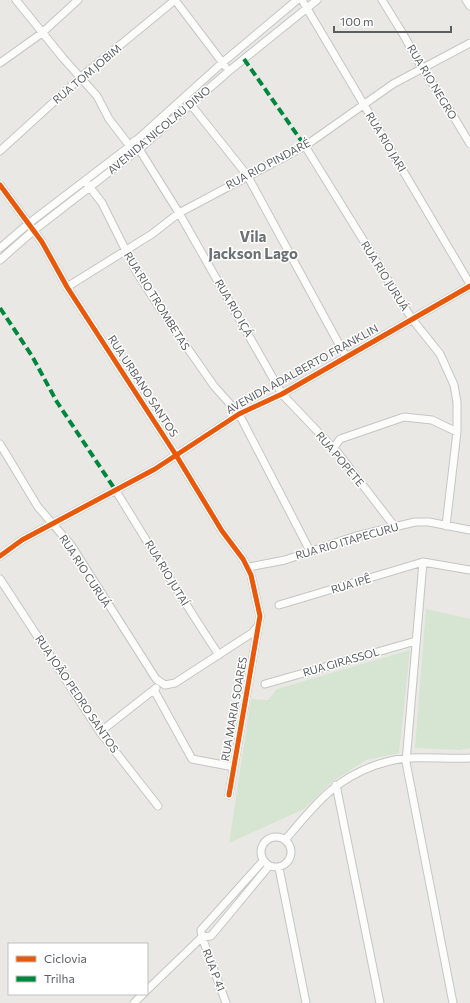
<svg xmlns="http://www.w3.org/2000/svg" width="470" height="1003" font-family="Commissioner,sans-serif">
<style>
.green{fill:#d6e4d2}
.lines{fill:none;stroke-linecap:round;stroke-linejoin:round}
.street-casing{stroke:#c4c5c5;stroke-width:9}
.street{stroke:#fcfcfb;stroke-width:7}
.quiet{stroke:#00873e;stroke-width:4;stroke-dasharray:8 4;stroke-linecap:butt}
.cycleway-casing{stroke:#fff;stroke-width:8}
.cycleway{stroke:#e8590c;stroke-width:5}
.labels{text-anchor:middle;stroke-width:3;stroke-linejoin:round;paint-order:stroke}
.street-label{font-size:11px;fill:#5b5f62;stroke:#fff}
.district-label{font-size:15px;font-weight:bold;fill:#6c7174;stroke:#fff}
</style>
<rect width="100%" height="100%" fill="#eae8e5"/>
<path class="green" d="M426 609 470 619V748L460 750 415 748Z
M410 650 399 753 366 760 333 781 304 809 229 843 251 699 268 700 277 689Z"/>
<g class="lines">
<g class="street-casing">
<path id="street" d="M16 0 63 58 97 96 109 119 132 149
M175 0 225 66
M302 0 470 284
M382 0 403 34 422 68 445 102 470 144
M466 0 470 6
M0 63 42 33 78 0
M188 101 247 175 346 357
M134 141 179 213 282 394 338 453 395 527
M305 146 412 319 440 354 454 385 457 402V432L446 526
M0 151 80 78 175 0
M85 181 102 203 136 271 161 310 214 386 239 414 310 551
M0 185 42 242 67 287 176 455 222 531 243 559 251 575 260 616 229 795
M0 248 28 224 130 146 222 63 297 0
M0 260 33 231 139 149 229 71 317 0
M67 287 152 234 179 213 305 146 393 84 470 43
M0 444 38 507 71 545 156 679 165 685 175 683 252 633 258 626
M333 449 340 439 404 417 432 420 457 432
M116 491C150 546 183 601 219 655
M0 556 22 540 155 469 239 414 282 394 470 286
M423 562 406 762 453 1003
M249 567 285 560 356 536 415 522H429L470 530
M0 579 100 732 158 806
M279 605 423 562 470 570
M265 684 416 641
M154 690 192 759 234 767
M100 732 156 688
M336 785 380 1003
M261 852a15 15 0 1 1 30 0a15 15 0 1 1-30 0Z
M285 840C314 806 333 780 376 765 386 762 398 758 409 758 429 757 450 759 470 758
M279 868 306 1003
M202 937 211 936 269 866
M147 990 202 937
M134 1003 143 994
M226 1003 202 937 201 930 263 861"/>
</g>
<use href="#street" class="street"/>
<path class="quiet" d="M244 59 305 146
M0 308 32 356 57 402 116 491"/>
<g class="cycleway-casing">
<path id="cycleway" d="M0 185 42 242 67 287 176 455 222 531 243 559 251 575 260 616 229 795
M0 556 22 540 155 469 239 414 282 394 470 286"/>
</g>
<use href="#cycleway" class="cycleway"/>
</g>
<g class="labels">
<g class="street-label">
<text transform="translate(87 74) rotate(-40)" y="4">RUA TOM JOBIM</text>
<text transform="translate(432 82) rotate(59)" y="4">RUA RIO NEGRO</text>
<text transform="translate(159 130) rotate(-40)" y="4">AVENIDA NICOLAU DINO</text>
<text transform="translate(386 142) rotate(59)" y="4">RUA RIO JARI</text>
<text transform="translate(268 164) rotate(-28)" y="4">RUA RIO PINDARÉ</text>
<text transform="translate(385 276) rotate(58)" y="4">RUA RIO JURUÁ</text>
<text transform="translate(157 301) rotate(58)" y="4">RUA RIO TROMBETAS</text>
<text transform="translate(234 308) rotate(60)" y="4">RUA RIO IÇÁ</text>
<text transform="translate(302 369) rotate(-29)" y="4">AVENIDA ADALBERTO FRANKLIN</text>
<text transform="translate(143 386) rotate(57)" y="4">RUA URBANO SANTOS</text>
<text transform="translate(340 459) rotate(50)" y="4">RUA POPETE</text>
<text transform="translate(347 541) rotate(-16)" y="4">RUA RIO ITAPECURU</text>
<text transform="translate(85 571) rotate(57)" y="4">RUA RIO CURUÁ</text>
<text transform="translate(167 573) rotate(59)" y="4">RUA RIO JUTAÍ</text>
<text transform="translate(351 584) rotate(-17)" y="4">RUA IPÊ</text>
<text transform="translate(341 662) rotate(-16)" y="4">RUA GIRASSOL</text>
<text transform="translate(77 694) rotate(56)" y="4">RUA JOÃO PEDRO SANTOS</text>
<text transform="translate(234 709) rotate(-80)" y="4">RUA MARIA SOARES</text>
<text transform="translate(214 970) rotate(69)" y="4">RUA P 41</text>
</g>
<g class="district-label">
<text x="253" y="242">Vila<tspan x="253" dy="17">Jackson Lago</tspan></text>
</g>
</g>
<rect x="8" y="943" width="140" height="52" fill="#ffffff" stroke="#bdbfc0"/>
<rect x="16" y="956" width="20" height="6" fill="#e8590c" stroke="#bdbfc0"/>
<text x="44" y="963" font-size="12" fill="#5b5f62">Ciclovia</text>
<rect x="16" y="976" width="20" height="6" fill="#00873e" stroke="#bdbfc0"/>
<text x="44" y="983" font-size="12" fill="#5b5f62">Trilha</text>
<path d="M334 26v6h117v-6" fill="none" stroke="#5b5f62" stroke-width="2"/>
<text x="340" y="26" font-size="12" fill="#5b5f62" stroke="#ffffff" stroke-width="3" paint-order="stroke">100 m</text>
</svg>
